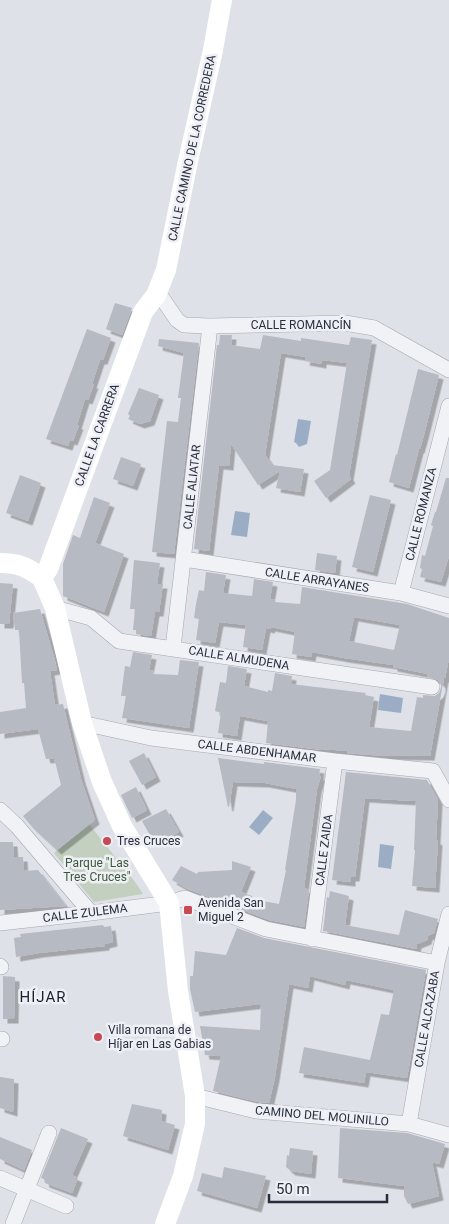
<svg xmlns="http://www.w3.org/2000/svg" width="449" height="1224" font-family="Roboto,sans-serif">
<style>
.green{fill:#c3d0c0}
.water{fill:#9badc5}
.building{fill:#b6bac3;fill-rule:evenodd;filter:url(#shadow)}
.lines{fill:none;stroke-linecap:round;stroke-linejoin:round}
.street-casing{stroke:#a4a8b1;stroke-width:16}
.street{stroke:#f1f2f6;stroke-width:15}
.secondary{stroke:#fff;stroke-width:20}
.poi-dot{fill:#c64953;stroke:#eef0f5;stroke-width:2}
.labels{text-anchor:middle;stroke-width:5;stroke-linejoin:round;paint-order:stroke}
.street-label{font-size:12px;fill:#282e3d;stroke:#eef0f5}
.poi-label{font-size:12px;fill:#282e3d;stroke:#eef0f5;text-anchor:start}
.park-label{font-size:12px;fill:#3a5836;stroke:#eef0f5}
.quarter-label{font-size:15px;letter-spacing:1px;fill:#1b202e;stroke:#eef0f5}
</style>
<defs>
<filter id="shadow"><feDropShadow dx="4.5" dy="4.5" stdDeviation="0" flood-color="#0004"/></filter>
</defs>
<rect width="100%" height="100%" fill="#dee1e7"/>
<path class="green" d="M89 824 135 882 143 894 94 902 54 853Z"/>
<path class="water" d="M298 419 311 421 307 444 299 447 296 443 294 442Z
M235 511 250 513 247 537 231 535Z
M380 694 403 698 401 713 378 710Z
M263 810 273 818 259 835 249 827Z
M380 844 394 846 391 869 378 867Z"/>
<path class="building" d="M115 303 132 308 122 335 106 329Z
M87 329 111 338 103 360H100L92 384H94L88 400 85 399 77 425H79L73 441 70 440 68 446 46 439Z
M220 335H232L231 345 260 349 263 335 301 341V338L349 345 351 337 372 340 349 476 351 479 326 498 314 481 330 470 347 363 322 360V364L305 361 306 357 281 353 265 455 272 465 304 469 300 492 276 488 280 471 258 485 231 444 229 466 219 465 209 551 194 549 217 345H219Z
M159 339 199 343 174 554 152 552 167 421 178 422 181 398H178L184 353 158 346Z
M418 369 439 375 424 435 420 449H419L409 488 389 482 396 454 397 455Z
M139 388 159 395 150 421 140 424 128 419 130 416 128 414Z
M121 457 141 464 133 486 113 479Z
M20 475 41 483 28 521 6 513Z
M446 478H449V556L441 582 420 577 422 569 420 568 422 555 425 556 433 526 431 525 435 512H436Z
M370 495 391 500 373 572 352 567Z
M94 497 110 503 95 543 124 554 104 612 63 596V564L73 535 80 538Z
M317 553 337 556 335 573 315 570Z
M134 560 160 563 157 584H163L159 612H155L151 636 136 634V630H133L135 609H130Z
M206 572 226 575 223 593 252 596 254 579 273 582 270 599 275 600V602L300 604 302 587 407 604 449 618V658L445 678H444L430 756 370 755 347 753 348 751 322 749V750L266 743 268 721 240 716 237 736 218 733 221 713 215 711 220 682 226 683 228 666 247 669 244 686 268 692V690L272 691 275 673 292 676 291 684 366 693 365 695 374 697 369 727 411 731 417 697 423 698V695L435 696 439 693 441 688V684L438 680 427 677 428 674 393 667V665L344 658 312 652 311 657 292 654 295 632 271 627 270 629 266 628 262 650 243 647 246 625 219 622 215 643 196 640 199 619 194 618 196 604 199 590 204 591ZM354 617 400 625 394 650 349 641Z
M0 583 13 584 9 624H0Z
M40 609 55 661 57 670 50 671 55 705 63 704 81 779 95 820 57 850 33 828 23 816 61 785 54 758 46 759 38 729 0 734V712L26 708 24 683H22L19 630H15L13 613Z
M133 652 152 655 149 670 154 671 153 674 178 675 180 660 199 662 189 728 122 718 126 696H121L125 666 130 667Z
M144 753 156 777 142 785 129 761Z
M218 758 264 764V762L320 769 319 776H321L317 789 304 888 309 890 304 927 269 920 188 889 172 880 181 866 197 874 198 872 232 870V861L251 867 241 892 252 896V899L279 904 286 870H285L292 825 296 800V789L265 783 233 782 229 807H228Z
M346 772 427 780 438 800 436 840 438 841 435 888 412 886 415 850H414L416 801 396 800 365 798 355 877H351V882L332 880Z
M136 787 147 810 132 818 121 795Z
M166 809 179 832 161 842 156 834 151 837 142 821Z
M0 842H13L14 857H23L24 871 38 870 66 906 0 910Z
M330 891 349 896 345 925 399 935 405 910 438 919 434 933 428 936 427 940 417 944 416 949 323 931 327 897 329 898Z
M103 925 104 927 111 926 113 942 105 944V946L39 953 16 957 14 938 21 937 20 934Z
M237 928 264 938 426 970 407 1078 366 1072 364 1083 299 1073 304 1047 370 1060 381 1014 389 1015 394 990 346 980 345 985 310 976 308 988 289 984 275 1077 269 1103 258 1102 213 1091 221 1056 205 1055 200 1026 260 1030 261 1004 195 1012 190 989V976H193L195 951 226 955Z
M3 976 15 977 14 1019H3Z
M0 1077 14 1079 13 1112 0 1108Z
M132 1104 162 1110 161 1121 175 1125 168 1150 123 1136Z
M61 1128 88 1139 72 1175 78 1178 72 1193 45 1183 44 1179 41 1178Z
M340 1128 407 1133 445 1144 439 1164 432 1162 439 1196 408 1204 404 1196V1186L338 1178Z
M0 1137 32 1150 24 1170 0 1159Z
M290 1148 313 1151 311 1174 291 1171 286 1167 287 1155 289 1156Z
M224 1167 266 1176 257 1208 197 1191 202 1173 222 1178Z"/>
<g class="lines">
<g class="street-casing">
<path id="street" d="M156 295 162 298 177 320 184 325 210 326 345 323 374 328 449 370
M184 559 401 593 449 606
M401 593 449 406
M55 608 91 618 119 641 432 687
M173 648 210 326
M82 723 151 738 335 761 433 771 449 800
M0 810 17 826 91 913
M0 923 91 913 169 903 185 898 266 929 437 963
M312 939 335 761
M0 966 1 967
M0 1039H2
M195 1096 256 1111 409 1124 449 1135
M409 1124 437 963 449 914
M0 1178 66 1206
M13 1224 49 1133"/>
</g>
<use href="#street" class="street"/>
<path class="secondary" d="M0 563C19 563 27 567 42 578
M42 578 55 608 82 723 102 782 122 826 169 903 178 991 195 1096V1124L183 1176 165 1224
M42 578 48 569 143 312 156 295 166 270 187 166 213 50 222 0"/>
</g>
<g class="poi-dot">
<circle cx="107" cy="841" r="5"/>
<rect x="183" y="905" width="10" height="10" rx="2.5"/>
<circle cx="98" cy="1037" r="5"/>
</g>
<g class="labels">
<g class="street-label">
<text transform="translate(192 148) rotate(-78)" y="4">CALLE CAMINO DE LA CORREDERA</text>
<text x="301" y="329">CALLE ROMANCÍN</text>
<text transform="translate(97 435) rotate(-70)" y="4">CALLE LA CARRERA</text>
<text transform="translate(192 487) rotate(-84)" y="4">CALLE ALIATAR</text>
<text transform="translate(421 514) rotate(-76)" y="4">CALLE ROMANZA</text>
<text transform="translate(317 580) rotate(9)" y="4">CALLE ARRAYANES</text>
<text transform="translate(239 658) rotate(9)" y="4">CALLE ALMUDENA</text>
<text transform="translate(257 751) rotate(7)" y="4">CALLE ABDENHAMAR</text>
<text transform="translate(324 850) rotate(-83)" y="4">CALLE ZAIDA</text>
<text transform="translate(85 913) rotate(-7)" y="4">CALLE ZULEMA</text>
<text transform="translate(427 1019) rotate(-80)" y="4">CALLE ALCAZABA</text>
<text transform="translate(322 1116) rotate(5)" y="4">CAMINO DEL MOLINILLO</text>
</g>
<g class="poi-label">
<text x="117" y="845">Tres Cruces</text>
<text x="198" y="907">Avenida San<tspan x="198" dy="14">Miguel 2</tspan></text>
<text x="108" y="1034">Villa romana de<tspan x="108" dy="14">Híjar en Las Gabias</tspan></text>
</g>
<g class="park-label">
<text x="97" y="867">Parque "Las<tspan x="97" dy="14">Tres Cruces"</tspan></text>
</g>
<g class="quarter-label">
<text x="43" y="1002">HÍJAR</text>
</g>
</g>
<path d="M269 1194v8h118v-8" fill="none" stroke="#282e3d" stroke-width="2.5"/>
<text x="276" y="1194" font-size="15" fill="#282e3d" stroke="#eef0f5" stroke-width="4" paint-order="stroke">50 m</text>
</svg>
